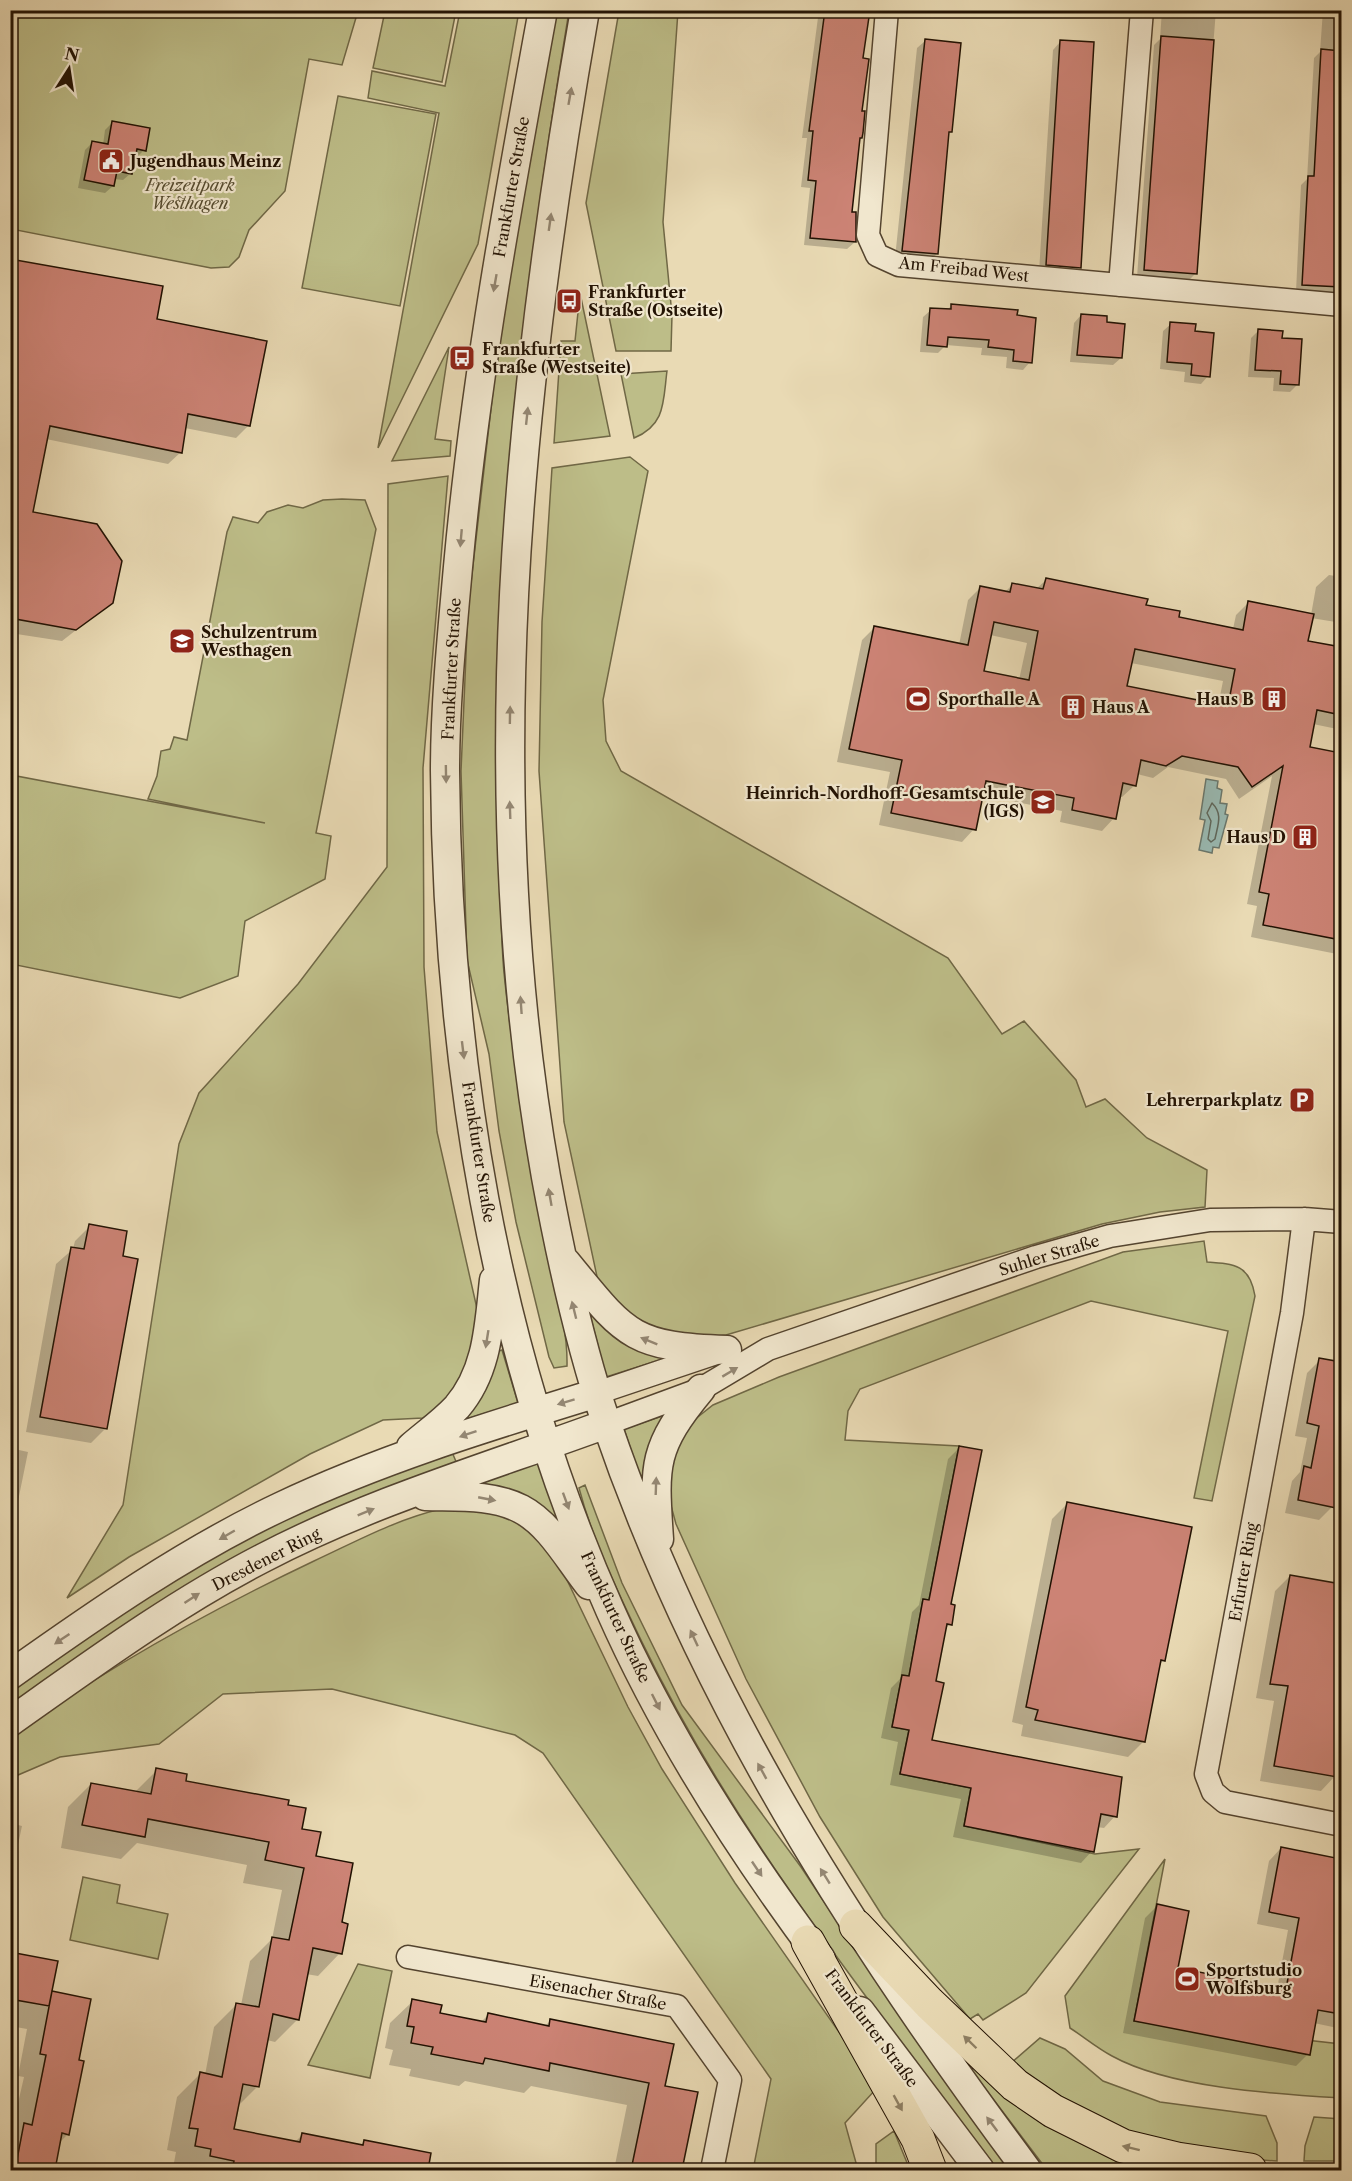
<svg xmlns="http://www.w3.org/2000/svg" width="1352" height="2181" font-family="'Libre Caslon Text',serif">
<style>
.green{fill:#bdbd88;stroke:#706846;stroke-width:1.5}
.water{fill:#99bab3;stroke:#69776d;stroke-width:1.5}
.shadow{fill:#0003;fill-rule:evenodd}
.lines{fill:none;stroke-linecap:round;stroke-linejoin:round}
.shore{stroke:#5e665b;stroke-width:1.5}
.building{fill:#cc8375;stroke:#221203;stroke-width:1.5;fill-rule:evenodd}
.minor-casing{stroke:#54442f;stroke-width:25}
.tertiary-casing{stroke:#54442f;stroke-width:31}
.trunk-casing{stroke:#221203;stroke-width:35}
.minor{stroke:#f1e7ce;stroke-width:22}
.tertiary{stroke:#f1e7ce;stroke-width:28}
.trunk{stroke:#e9dab4;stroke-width:33}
.oneway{fill:#948773}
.oneway2{fill:#8f8064}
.labels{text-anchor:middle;stroke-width:4.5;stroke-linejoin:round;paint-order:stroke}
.poi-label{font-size:16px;font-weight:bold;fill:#221203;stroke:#f1e7ce;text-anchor:start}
.park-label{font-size:16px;font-style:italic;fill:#584e32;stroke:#f1e7ce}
.street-label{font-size:16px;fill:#221203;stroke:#f1e7ce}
</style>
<rect width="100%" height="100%" fill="#e9dab4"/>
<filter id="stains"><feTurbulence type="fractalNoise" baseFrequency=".00333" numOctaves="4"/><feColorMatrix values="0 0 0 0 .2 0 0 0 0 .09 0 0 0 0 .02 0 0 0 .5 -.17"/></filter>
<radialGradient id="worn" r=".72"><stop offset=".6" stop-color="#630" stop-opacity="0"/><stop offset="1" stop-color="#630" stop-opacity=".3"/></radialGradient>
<path class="green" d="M10 11H358L342 65 309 59 285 191 249 230 239 257 229 267 211 268 11 229Z
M385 11H456L442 82 373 68Z
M460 11H519L478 244 378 448 439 113 368 98 372 71 445 86Z
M555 11H569C522 296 486 581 499 870 501 905 501 939 504 973 513 1062 528 1150 544 1238 552 1280 568 1322 567 1366L554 1368 549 1357 516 1222 499 1131 489 1054 467 960 461 771 468 609 500 330Z
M619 11H678L663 222 672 315 671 351H616L586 203Z
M338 96 436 114 400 306 302 288Z
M580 293 610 436 554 443 561 341H575Z
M449 347 435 439 451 441 450 456 392 461Z
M667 371C663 401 666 425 634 438L621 374Z
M630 457 648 471 603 700 606 741 621 771 948 958 1002 1034 1024 1021 1076 1080 1086 1107 1105 1099 1147 1138 1207 1170 1205 1207 1160 1212 1102 1224 726 1335 687 1339 640 1327 599 1286 564 1122 539 771 542 622 552 468Z
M448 476 423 768 424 967 437 1132 478 1313 473 1363 443 1405 423 1418 383 1420 310 1454 129 1557 67 1598 123 1505 179 1144 199 1093 298 984 387 867 388 484Z
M342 499 365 500 376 529 316 833 331 836 325 879 245 921 238 976 180 998 11 964V775L265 823 148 799 157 776 161 751 170 749 174 737 187 740 227 532 233 517 258 523 267 512 288 505 303 508 323 500Z
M1204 1241 1207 1262C1235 1264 1250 1265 1255 1296L1212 1501 1194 1498 1228 1331 1091 1301 860 1389 848 1411 845 1440 959 1446 929 1600 923 1599 909 1676 902 1675 892 1727 909 1730 900 1774 971 1788 964 1826 1095 1854 1139 1849 1026 1993 983 2020 978 2014 970 2019 883 1917 820 1817 746 1679 676 1524 667 1491 669 1462 679 1438 694 1420 713 1405 779 1377 1123 1252Z
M589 1311 663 1357V1359L606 1377Z
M502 1350 518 1403 463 1420 496 1352Z
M665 1415 642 1483 624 1429Z
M452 1452 457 1464 11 1706 10 1691C85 1639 159 1586 239 1543 307 1506 380 1479 452 1452Z
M538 1462 560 1526 476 1483Z
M585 1485 622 1583 682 1705 801 1867 858 1953 1013 2170H998C869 2001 735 1834 642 1642 618 1592 593 1542 579 1488Z
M486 1506 517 1516 554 1553 628 1707 662 1769 735 1883 848 2045 876 2089 845 2123 858 2170H753L771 2079 543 1753 515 1735 332 1689 223 1694 159 1744 60 1757 11 1778 10 1737C105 1668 209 1611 314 1561 355 1542 397 1519 441 1509 455 1505 472 1507 486 1506Z
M1165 1859 1134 2021 1341 2044V2098C1275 2094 1170 2088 1112 2056 1097 2048 1084 2037 1070 2028L1065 1996Z
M83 1877 120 1885 117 1903 168 1914 158 1959 70 1940Z
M358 1964 392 1971 370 2078 308 2065Z
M1040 2038 1065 2049 1103 2081 1160 2102 1266 2116 1277 2143V2161L1233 2158 1180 2150 1088 2119 1011 2063Z
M980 2063 1177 2170H1047L971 2070Z
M1314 2117 1341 2119V2161H1304L1305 2146Z
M894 2131 910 2170H876V2144Z"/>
<path class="water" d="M1206 779 1218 781 1217 788 1222 790 1220 803 1227 804 1225 814 1228 815 1219 848 1213 847 1212 853 1199 850 1205 820 1200 819Z"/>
<path class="shadow" d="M819 10H868L862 59 861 138 858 140 850 213 855 242 847 249 804 245 810 188 801 187 807 138H802Z
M1162 10H1216L1195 274 1188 281 1137 277 1154 45 1160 39Z
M1323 10H1342L1340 294 1296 292 1301 185 1307 179 1314 58 1320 52Z
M925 41 950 131 947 135 937 254 929 261 895 258 917 48Z
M1060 42 1079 267 1072 275 1039 272 1053 50Z
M113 122 144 150 137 157H134L131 173 123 180 114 179 113 186 105 193 78 188 85 150 93 142 103 145 105 130Z
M10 260 155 320 249 425 236 438 185 428 181 452 168 464 46 439 32 513 112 602 62 641 10 633Z
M952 305 1015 317 1030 362 1023 370 1006 368 1007 357 981 355 982 348 946 345 938 353 920 352 923 317 931 310 946 311Z
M1081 315 1121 358 1113 365 1070 362 1074 323Z
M1171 324 1193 332 1208 376 1201 384 1184 382 1185 372 1160 369 1163 331Z
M1258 331 1281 339 1298 384 1290 392 1273 391 1274 378 1248 377 1251 338Z
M1329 575 1342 577V623L1311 618 1307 642 1326 655 1342 658V730L1313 724 1308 748 1342 754V949L1337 954 1251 937 1257 906 1247 904 1272 776 1239 799 1226 779 1168 767 1153 778 1137 774 1135 785 1122 797H1119L1114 818 1102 831 1060 822 1062 811 981 795 974 829 962 842 879 825 890 772 837 762 862 640 874 628 959 645 968 600 980 588 1004 593 1013 584 1036 589 1046 580 1144 606 1177 618 1233 629 1236 615 1248 603 1311 615 1316 587ZM990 635 1027 643 1019 680 982 672ZM1131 663 1223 681 1218 706 1126 687Z
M90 1226 121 1258 106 1428 91 1443 26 1432 56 1264 73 1249 75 1241Z
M1320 1360 1342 1364V1497L1319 1520 1285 1513 1292 1481 1300 1472 1307 1438 1295 1436 1307 1373Z
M960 1447 950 1624 945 1629 934 1683 930 1741 1115 1816 1104 1828 1097 1827 1092 1851 1081 1863 953 1837 961 1799 890 1785 898 1742 881 1738 891 1688 900 1679 912 1612 919 1605 948 1459Z
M10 1448 28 1452 16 1511 10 1516Z
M1068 1503 1164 1660 1159 1665 1144 1741 1128 1757 1021 1736 1023 1725 1012 1722 1052 1519Z
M1290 1576 1342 1586V1741L1335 1776 1321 1791 1260 1781 1274 1701 1256 1698 1275 1591Z
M157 1770 184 1782 286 1806 314 1857 340 1924V1953L318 1976 306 1974 298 2019 275 2042 267 2040 258 2086 237 2107 232 2130 295 2142 302 2135 360 2146 364 2142 430 2155 427 2170 173 2168 176 2152 167 2150 177 2097 200 2074 205 2075 214 2027 237 2004 241 2005 250 1961 272 1939 282 1890 243 1883 247 1865 137 1843 121 1859 61 1848 68 1807 91 1784 134 1793Z
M10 1823 22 1826 10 1882Z
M1281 1848 1342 1860V2029L1314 2023 1308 2054 1296 2066 1123 2033 1145 1918 1157 1906 1176 1969 1277 1989 1288 1930 1257 1924 1269 1861Z
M10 1885 16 1886 10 1914Z
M10 1954 49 1996 52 1993 77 2062 68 2134 58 2144 53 2170H10V2138L24 2077 18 2076 27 2029 10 2026Z
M413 2001 439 2014 481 2022 488 2015 545 2026 551 2020 663 2087 696 2093 681 2170H614L627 2105 531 2086 524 2093 465 2081 459 2086 409 2076 411 2069 389 2065 393 2050 385 2048 390 2023Z"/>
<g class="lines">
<path class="shore" d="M1212 803C1223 814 1218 824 1215 839L1211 842 1208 839 1211 821 1207 813Z"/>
</g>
<path class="building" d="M825 10H870L863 58 869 59 862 111H865L863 133 862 138H860L852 212H856V242L810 238 816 181 808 180 813 131H809Z
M1161 36 1214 40 1197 274 1144 270Z
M925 39 961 43 952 132H949L938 254 902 251Z
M1060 40 1094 42 1081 268 1046 265Z
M1321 49 1341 51V287L1302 285 1308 176H1314Z
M112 121 150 128 146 151 137 149 132 174 117 171 114 186 84 180 92 141 108 144Z
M10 259 163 286 157 319 267 341 250 426 188 414 182 453 50 426 33 512 97 524 122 561 113 603 76 630 10 618Z
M951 304 1018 310 1017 315 1036 318 1032 363 1013 361 1014 350 988 347 989 340 948 337 947 347 927 345 930 308 951 309Z
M1081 314 1107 316V322L1125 324 1122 358 1077 355Z
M1170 322 1196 324 1195 331 1214 333 1210 377 1191 375 1192 364 1167 362Z
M1258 329 1283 331 1282 338 1302 339 1299 385 1280 384 1281 371 1255 370Z
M1046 578 1148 599 1146 605 1180 611 1179 617 1243 630 1248 601 1314 614 1308 641 1341 647V715L1317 710 1310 747 1341 753V940L1263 925 1269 894 1259 892 1283 766 1252 787 1238 767 1182 756 1166 766 1141 760 1136 786 1123 783 1116 819 1072 810 1074 798 986 781 976 830 891 813 902 760 849 749 874 626 968 645 980 586 1010 592 1012 583 1043 589ZM994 622 1038 631 1029 680 984 671ZM1135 649 1235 669 1228 706 1127 686Z
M89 1224 127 1231 123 1256 138 1259 107 1429 40 1417 71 1247 84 1249Z
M1319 1358 1341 1362V1509L1298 1500 1304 1466 1311 1468 1319 1426 1307 1423Z
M959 1446 982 1450 951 1604 955 1605 952 1625 947 1624 936 1681 944 1683 932 1740 1122 1777 1117 1817 1101 1814 1094 1852 964 1826 971 1788 900 1774 909 1730 892 1727 902 1675 909 1676 923 1599 929 1600Z
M1067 1502 1192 1527 1165 1661 1161 1660 1145 1742 1035 1720 1038 1710 1026 1707Z
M1290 1575 1341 1584V1750L1337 1777 1274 1766 1288 1686 1270 1684Z
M156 1768 187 1774 186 1781 289 1800 288 1805 306 1808 302 1829 321 1832 316 1856 353 1863 342 1922 348 1924 342 1954 313 1948 299 2020 273 2014 259 2087 243 2084 234 2129 300 2142 302 2133 363 2145 364 2140 431 2153 428 2170H232L234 2161 210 2156 211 2149 195 2146 198 2129 189 2128 200 2072 222 2077 236 2003 259 2007 272 1937 289 1940 304 1868 265 1860 269 1842 148 1819 145 1837 82 1825 91 1783 151 1794Z
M1281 1847 1341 1859V2014L1318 2010 1310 2055 1134 2021 1157 1904 1189 1911 1178 1968 1286 1989 1299 1918 1269 1912Z
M10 1952 58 1961 49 2006 10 1999Z
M52 1991 91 1999 79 2060 84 2061 69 2135 62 2133 55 2170H15L24 2123 32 2125 46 2055 40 2054Z
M412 1999 442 2005 440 2013 486 2022 488 2013 549 2026 550 2019 674 2044 665 2086 698 2092 682 2170H631L649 2083 550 2063 549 2071 485 2058 483 2064 431 2054 433 2047 411 2043 414 2027 407 2026Z"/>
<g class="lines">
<g class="minor-casing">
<path id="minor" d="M887 10 868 235 877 255 899 265 1342 305
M1120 285 1142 10
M1304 1219 1292 1313 1206 1774 1213 1792 1225 1802 1342 1825
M597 1393 719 1352
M606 1424 701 1389 768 1349 1036 1257 1110 1236 1210 1220 1304 1219 1342 1222
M408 1957 677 2006 730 2080 712 2170"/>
</g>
<g class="tertiary-casing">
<path id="tertiary" d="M543 10C509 195 475 380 458 567 452 634 445 704 445 771 447 1056 493 1349 610 1610 664 1732 741 1852 821 1959
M585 10C517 396 477 789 546 1177 561 1259 579 1342 606 1422 700 1698 854 1938 1027 2170
M566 1262C625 1334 630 1347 727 1350
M411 1447C426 1434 443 1422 457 1407 488 1371 489 1325 494 1280
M425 1496C456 1497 492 1494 521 1509 550 1524 569 1560 589 1585
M659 1539C654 1465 652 1448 701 1389
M10 1675C96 1614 185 1552 280 1507 381 1459 490 1426 597 1393
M10 1722C92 1664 174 1604 263 1558 372 1501 492 1466 606 1424
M860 2011 980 2170"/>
</g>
<g class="trunk-casing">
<path id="trunk" d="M856 1926 929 2003 1015 2085 1053 2111 1123 2146 1177 2159 1250 2170
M808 1942 918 2139 930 2170"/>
</g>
<use href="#minor" class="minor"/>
<use href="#tertiary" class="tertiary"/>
<use href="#trunk" class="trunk"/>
</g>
<defs><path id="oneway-solid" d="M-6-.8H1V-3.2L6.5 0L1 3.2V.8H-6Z" transform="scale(1.5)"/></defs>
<g class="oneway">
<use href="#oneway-solid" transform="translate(570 96) rotate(-80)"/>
<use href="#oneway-solid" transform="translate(550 222) rotate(-82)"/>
<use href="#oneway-solid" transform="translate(495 283) rotate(100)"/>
<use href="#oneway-solid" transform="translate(527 416) rotate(-84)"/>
<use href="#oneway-solid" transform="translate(461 538) rotate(95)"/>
<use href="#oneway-solid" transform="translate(510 715) rotate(-89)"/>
<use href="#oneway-solid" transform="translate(446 774) rotate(89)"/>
<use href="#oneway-solid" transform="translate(510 810) rotate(-92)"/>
<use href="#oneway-solid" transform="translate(521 1005) rotate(-94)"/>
<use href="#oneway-solid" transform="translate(463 1050) rotate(83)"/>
<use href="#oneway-solid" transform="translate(550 1197) rotate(-100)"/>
<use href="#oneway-solid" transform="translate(574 1310) rotate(-104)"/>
<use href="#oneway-solid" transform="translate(487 1339) rotate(99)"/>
<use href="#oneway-solid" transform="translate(649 1341) rotate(-158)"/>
<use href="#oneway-solid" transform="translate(730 1372) rotate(-31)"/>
<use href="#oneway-solid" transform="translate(566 1402) rotate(163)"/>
<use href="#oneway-solid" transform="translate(468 1434) rotate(161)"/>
<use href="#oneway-solid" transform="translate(656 1486) rotate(-88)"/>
<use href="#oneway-solid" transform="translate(487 1499) rotate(11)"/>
<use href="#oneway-solid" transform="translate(566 1501) rotate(70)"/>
<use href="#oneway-solid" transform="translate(366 1512) rotate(-22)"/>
<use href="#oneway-solid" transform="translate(227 1535) rotate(150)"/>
<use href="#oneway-solid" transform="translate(192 1598) rotate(-33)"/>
<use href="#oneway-solid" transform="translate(694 1638) rotate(-115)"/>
<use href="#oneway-solid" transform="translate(62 1639) rotate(146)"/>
<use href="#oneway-solid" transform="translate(656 1702) rotate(63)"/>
<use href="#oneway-solid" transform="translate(762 1771) rotate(-119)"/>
<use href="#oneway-solid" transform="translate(757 1869) rotate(56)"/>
<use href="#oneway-solid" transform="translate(825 1876) rotate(-122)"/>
<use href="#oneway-solid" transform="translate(992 2124) rotate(-127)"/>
</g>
<g class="oneway2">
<use href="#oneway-solid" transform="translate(970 2042) rotate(-136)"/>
<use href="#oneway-solid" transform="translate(898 2103) rotate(61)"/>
<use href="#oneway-solid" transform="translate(1131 2148) rotate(-166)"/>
</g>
<defs>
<g id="civic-square" transform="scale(1.35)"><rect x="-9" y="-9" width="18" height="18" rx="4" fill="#8f2418" stroke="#f1e7ce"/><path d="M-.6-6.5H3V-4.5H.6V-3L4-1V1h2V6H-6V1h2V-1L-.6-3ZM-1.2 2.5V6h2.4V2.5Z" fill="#fff"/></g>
<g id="bus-square" transform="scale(1.35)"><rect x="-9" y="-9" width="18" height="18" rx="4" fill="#8f2418" stroke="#f1e7ce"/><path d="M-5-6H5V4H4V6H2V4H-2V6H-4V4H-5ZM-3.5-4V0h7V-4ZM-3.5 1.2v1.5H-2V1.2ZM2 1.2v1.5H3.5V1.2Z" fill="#fff"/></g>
<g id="school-square" transform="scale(1.35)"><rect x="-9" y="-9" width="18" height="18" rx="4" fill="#8f2418" stroke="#f1e7ce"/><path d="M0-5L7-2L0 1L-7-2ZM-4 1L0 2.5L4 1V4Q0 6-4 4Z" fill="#fff"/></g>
<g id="stadium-square" transform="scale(1.35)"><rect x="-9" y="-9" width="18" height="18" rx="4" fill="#8f2418" stroke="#f1e7ce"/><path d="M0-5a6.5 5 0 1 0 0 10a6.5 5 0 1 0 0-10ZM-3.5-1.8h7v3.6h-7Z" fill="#fff"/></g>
<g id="building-square" transform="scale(1.35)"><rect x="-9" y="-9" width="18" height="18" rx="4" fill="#8f2418" stroke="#f1e7ce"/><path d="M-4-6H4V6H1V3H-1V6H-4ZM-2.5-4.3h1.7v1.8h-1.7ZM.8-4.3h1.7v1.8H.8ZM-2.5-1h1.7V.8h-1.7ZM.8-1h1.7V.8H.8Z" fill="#fff"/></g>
<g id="parking-square" transform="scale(1.35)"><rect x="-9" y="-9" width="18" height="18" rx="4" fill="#8f2418" stroke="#f1e7ce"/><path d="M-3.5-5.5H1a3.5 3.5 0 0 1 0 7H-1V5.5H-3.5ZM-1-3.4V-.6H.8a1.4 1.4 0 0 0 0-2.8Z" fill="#fff"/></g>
</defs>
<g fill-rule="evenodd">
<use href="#civic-square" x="111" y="161"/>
<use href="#bus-square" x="569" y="301"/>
<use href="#bus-square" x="462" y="358"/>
<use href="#school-square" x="182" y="641"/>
<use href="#stadium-square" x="918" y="699"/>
<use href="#building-square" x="1274" y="699"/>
<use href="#building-square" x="1073" y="707"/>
<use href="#school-square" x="1043" y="802"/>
<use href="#building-square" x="1305" y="837"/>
<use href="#parking-square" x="1302" y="1100"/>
<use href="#stadium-square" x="1187" y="1979"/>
</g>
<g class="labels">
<g class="poi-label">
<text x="130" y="167">Jugendhaus Meinz</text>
<text x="588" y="298">Frankfurter<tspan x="588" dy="18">Straße (Ostseite)</tspan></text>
<text x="482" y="355">Frankfurter<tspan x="482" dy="18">Straße (Westseite)</tspan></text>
<text x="201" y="638">Schulzentrum<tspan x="201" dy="18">Westhagen</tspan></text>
<text x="938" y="705">Sporthalle A</text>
<text x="1254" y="705" text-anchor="end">Haus B</text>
<text x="1092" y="713">Haus A</text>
<text x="1024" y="799" text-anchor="end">Heinrich-Nordhoff-Gesamtschule<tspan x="1024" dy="18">(IGS)</tspan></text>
<text x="1286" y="843" text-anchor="end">Haus D</text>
<text x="1282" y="1106" text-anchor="end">Lehrerparkplatz</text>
<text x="1206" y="1976">Sportstudio<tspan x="1206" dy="18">Wolfsburg</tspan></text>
</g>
<g class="park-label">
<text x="190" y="191">Freizeitpark<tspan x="190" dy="18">Westhagen</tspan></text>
</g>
<g class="street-label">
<text transform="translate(511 187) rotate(-80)" y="6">Frankfurter Straße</text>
<text transform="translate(964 269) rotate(6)" y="6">Am Freibad West</text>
<text transform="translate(451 669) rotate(-87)" y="6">Frankfurter Straße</text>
<text transform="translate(479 1152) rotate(81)" y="6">Frankfurter Straße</text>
<text transform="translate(1049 1255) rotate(-17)" y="6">Suhler Straße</text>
<text transform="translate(266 1559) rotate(-27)" y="6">Dresdener Ring</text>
<text transform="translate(1243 1572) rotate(-80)" y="6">Erfurter Ring</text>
<text transform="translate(616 1617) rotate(65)" y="6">Frankfurter Straße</text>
<text transform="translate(598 1992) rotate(10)" y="6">Eisenacher Straße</text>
<text transform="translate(872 2028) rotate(53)" y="6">Frankfurter Straße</text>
</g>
</g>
<rect width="1352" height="2181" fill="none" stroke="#e9dab4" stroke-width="36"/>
<rect x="12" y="12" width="1328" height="2157" fill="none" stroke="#221203" stroke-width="3"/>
<rect x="18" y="18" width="1316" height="2145" fill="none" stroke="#221203" stroke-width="1.5"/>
<g transform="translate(69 69) rotate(12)" stroke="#f1e7ce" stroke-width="4.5" paint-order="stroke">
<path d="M0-4.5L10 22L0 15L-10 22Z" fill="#221203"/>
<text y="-9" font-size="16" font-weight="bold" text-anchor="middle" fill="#221203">N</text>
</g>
<rect width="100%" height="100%" filter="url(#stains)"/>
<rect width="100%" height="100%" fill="url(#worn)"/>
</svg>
